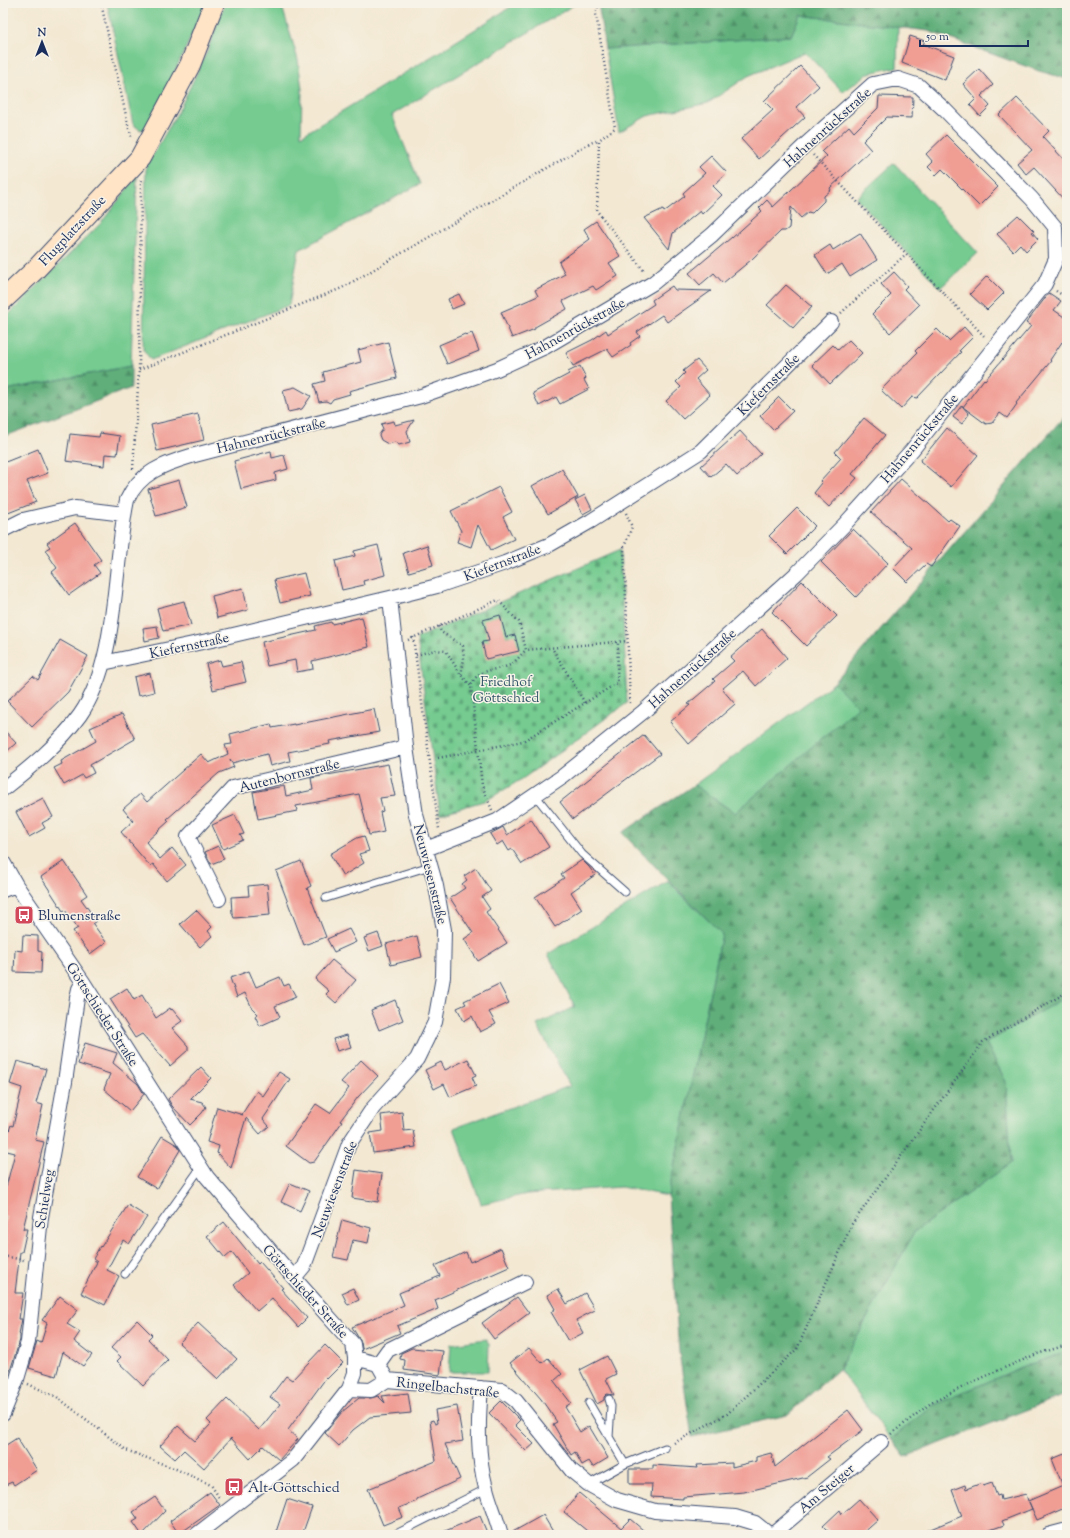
<svg xmlns="http://www.w3.org/2000/svg" width="1070" height="1538" font-family="'Sorts Mill Goudy',serif">
<style>
.green{fill:#75cb90;stroke:#487d77}
.forest{fill:url(#forest-firs);stroke:#3e6f6c}
.cemetery{fill:url(#cemetery-stones);stroke:#487d77}
.building{fill:#f09d94}
.lines{fill:none;stroke-linecap:round;stroke-linejoin:round}
.lane-casing{stroke:#3b4b6f;stroke-width:9}
.street-casing{stroke:#3b4b6f;stroke-width:16}
.secondary-casing{stroke:#3b4b6f;stroke-width:22}
.path{stroke:#3b4b6f;stroke-width:2.5;stroke-dasharray:1 3;stroke-linecap:butt}
.lane{stroke:#fff;stroke-width:7}
.street{stroke:#fff;stroke-width:14}
.secondary{stroke:#ffe4c6;stroke-width:20}
.labels{text-anchor:middle;stroke-width:3;stroke-linejoin:round;paint-order:stroke}
.street-label{font-size:14px;fill:#1b2f5e;stroke:#f7f3e8}
.park-label{font-size:14px;fill:#32566a;stroke:#f7f3e8}
.poi-label{font-size:14px;fill:#1b2f5e;stroke:#f7f3e8;text-anchor:start}
</style>
<defs>
<pattern id="forest-firs" width="22" height="20" patternUnits="userSpaceOnUse"><rect width="22" height="20" fill="#60af7a"/><path d="M5 1l3.5 6h-7zM16 11l3.5 6h-7z" fill="#4e8f67"/></pattern>
<pattern id="cemetery-stones" width="16" height="16" patternUnits="userSpaceOnUse"><rect width="16" height="16" fill="#75cb90"/><path d="M2 7V4a2 2 0 0 1 4 0v3zM10 15v-3a2 2 0 0 1 4 0v3z" fill="#5fa579"/></pattern>
</defs>
<rect width="100%" height="100%" fill="#f7f3e8"/>
<filter id="ink" filterUnits="userSpaceOnUse"><feTurbulence type="fractalNoise" baseFrequency=".025" numOctaves="2"/><feDisplacementMap in="SourceGraphic" scale="8" xChannelSelector="R" yChannelSelector="G"/><feConvolveMatrix kernelMatrix="1 2 1 2 8 2 1 2 1" color-interpolation-filters="sRGB"/></filter>
<filter id="wash" filterUnits="userSpaceOnUse"><feTurbulence type="fractalNoise" baseFrequency=".012" numOctaves="4" result="noise"/><feDisplacementMap in="SourceGraphic" scale="16" xChannelSelector="R" yChannelSelector="G"/><feGaussianBlur stdDeviation="0.9" result="paint"/><feColorMatrix in="noise" values="0 0 0 0 0 0 0 0 0 0 0 0 0 0 0 0 0 1.4 0 .05"/><feComposite in="paint" operator="in"/></filter>
<g filter="url(#wash)">
<rect width="100%" height="100%" fill="#f3e8d2"/>
<path class="green" d="M107 3H207L148 128 140 130 133 124Z
M225 3H281L298 60 302 89 301 136 439 52 517 3H577L392 115 420 184 299 250 289 305 151 360 143 349 146 167 179 110 207 52Z
M799 15 898 27 897 67 869 73 843 92 805 52 748 76 708 103 647 116 619 132 605 49 791 36Z
M894 163 978 253 940 288 856 198Z
M137 176 131 366 11 389 3 393V320L101 223Z
M834 683 859 707 735 813 694 785Z
M668 881 722 934 668 1196 621 1187 527 1194 481 1204 454 1128 570 1086 537 1025 575 1007 548 954Z
M1067 996V1352L1022 1367 932 1406 891 1439 839 1369 915 1231 1011 1163 1006 1082 986 1043Z
M486 1339 489 1344 488 1372H449L451 1344Z"/>
<path class="forest" d="M598 3H1067V79L1039 71 928 31 800 15 791 36 605 49Z
M131 366V388L3 437V393L11 389Z
M1067 413V996L986 1043 1006 1082 1011 1163 915 1231 839 1369 787 1415 692 1437 679 1352 668 1196 722 934 622 833 694 785 735 813 858 707 834 683Z
M1067 1352V1394L905 1457 891 1439 932 1406 1022 1367Z"/>
<path class="cemetery" d="M620 550 627 703 525 777 487 800 440 814 417 638Z"/>
<g id="blocks">
<path class="building" d="M910 36 925 41 923 44 954 56 945 80 902 63Z
M800 66 819 86 796 107 805 117 759 159 741 139 773 110 764 101Z
M979 69 993 85 981 96 990 106 980 116 970 105 976 99 963 84Z
M879 96 913 97 912 118 887 117 863 141 871 150 830 188 831 190 824 196V201L812 213 808 212 801 218 791 207 789 228 785 231H781L751 260 723 283 714 273 700 285 689 273 732 237V238L762 211 759 208 767 200 773 207 827 156 822 151 849 126 854 132 878 108Z
M1017 98 1049 131 1043 137 1067 163V203L1034 167 1026 174 1017 163 1032 150 999 115Z
M946 135 998 187 979 206 942 169 936 175 928 167 933 162 926 154Z
M711 156 727 173 713 186 722 195 702 214 700 211 673 233 669 249 644 218 663 209 664 212 685 196 683 193 705 173 699 167Z
M1018 215 1034 231 1032 232 1038 239 1026 251 1020 244 1013 251 997 234Z
M596 221 620 256 609 263 618 276 596 290 593 286 563 301 567 309 535 327V329L512 338 501 312 538 296 535 290 565 274 559 262 590 239 584 229Z
M860 233 877 260 850 277 842 264 827 274 815 255 830 245 833 250Z
M894 272 907 286 904 289 919 305 890 333 872 314 891 295 881 284Z
M987 276 1004 293 987 310 970 294Z
M786 285 812 307 793 328 767 305Z
M672 286 675 290 711 291 667 322 662 315 637 332 640 336 630 343 631 345 613 357 607 349 573 366 566 353 592 340 606 330 608 334 654 304 652 300Z
M1049 293 1061 301 1054 310 1067 319V346L1062 342 1050 360 1051 361 1016 403 1017 404 1007 418 1000 413 992 423 986 424 963 407 969 414 962 424 953 417 962 405 963 407 984 379 985 380 1031 326 1026 323Z
M459 294 464 304 452 309 448 299Z
M964 327 973 337 959 351 961 352 917 398 912 397 901 409 881 390 917 353 915 351 937 329 949 341Z
M472 333 479 351 447 364 439 345 465 334 466 335Z
M849 340 862 353 830 384 812 365 833 345 838 350Z
M388 342 397 378 349 391 350 394 333 399 330 403 326 401 319 402 314 384 325 381 323 372 361 362 358 350Z
M697 360 706 370 696 379 710 395 683 419 666 401 681 387 676 382 685 373 683 371Z
M580 366 586 378 584 380 589 389 560 404 556 397 539 406 533 393 569 374 568 372Z
M295 387 311 396 302 409 288 412 283 390Z
M779 397 793 411 773 430 760 416Z
M198 414 204 440 157 451 151 425Z
M864 418 885 435 852 474 857 478 842 495 841 494 829 507 814 493 822 483 820 481 841 458 835 452Z
M414 420 407 431 410 442 399 445 395 442 388 444 381 440 379 435 383 429 381 424 394 421 395 425Z
M947 428 978 455 951 487 920 461Z
M740 431 761 454 737 476 726 464 711 477 701 466Z
M100 433 120 436 117 455 105 454 104 466 66 461 70 434 99 437Z
M38 449 48 473 27 481 36 502 3 515V463Z
M271 451 272 458 284 455 288 469 275 473 276 480 241 489 234 461Z
M562 469 578 497 548 514 532 486Z
M901 479 948 521 950 519 960 526 931 567 926 564 907 582 893 568 912 548 871 512Z
M179 480 187 507 156 516 148 489Z
M499 487 512 512 503 517 514 539 491 550 478 525 471 547 457 542 461 531 451 511Z
M585 495 592 509 583 514 575 500Z
M797 508 815 526 787 554 769 536Z
M75 523 101 560 94 565 100 573 69 595 52 572 57 568 45 550 50 547 47 543Z
M853 529 888 563 856 597 821 562Z
M378 545 385 575 363 581 364 585 342 590 335 561 355 556 354 551Z
M427 545 433 565 409 572 403 553Z
M304 573 310 596 280 603 274 580Z
M802 581 837 616 806 646 772 612Z
M243 588 248 610 217 618 212 596Z
M184 601 191 625 163 631 157 608Z
M500 615 506 637 515 635 519 651 486 659 482 642 489 641 483 620Z
M362 617 369 647 312 661 313 669 297 672 295 660 267 666 262 642 316 630 315 626 331 622 332 624Z
M157 626 159 638 145 641 143 628Z
M762 629 787 658 756 686 743 671 722 689 735 704 689 744 670 722 690 705 688 704 715 681 713 679 734 661 730 657Z
M60 640 88 656 68 692 32 727 7 701 33 676 38 680Z
M220 660 222 666 241 662 246 682 213 690 206 664Z
M150 673 154 692 138 696 134 677Z
M374 709 379 732 329 741 330 744 288 752 290 761 270 766 267 754 232 763 230 759 234 767 219 773 167 819 169 821 146 842 160 859 172 848 186 865 167 881 153 864 150 866 121 832 133 821 123 809 140 794 147 802 201 754 209 763 228 754 225 745 232 744 230 734 271 724 272 728 294 724V725Z
M122 714 135 739 90 765 94 773 84 778 82 775 64 785 54 768 62 764 61 761 96 741 90 728Z
M3 729 16 743 3 755Z
M644 735 660 754 573 819 560 802Z
M388 764 395 796 380 798 383 811 380 812 384 832 369 835 359 794 296 806 297 811 258 819 253 792 284 786 286 796 313 790 311 778Z
M43 798 53 817 42 823 45 828 29 837 16 812Z
M235 815 244 834 240 835 243 840 223 849 212 825Z
M531 819 549 847 522 864 512 849 509 851 503 841 497 845 490 834 503 827 507 835Z
M364 836 369 851 359 854 364 863 343 876 330 854 357 838Z
M218 846 224 859 211 864 205 852Z
M582 860 589 867 595 875 571 892 582 909 555 927 535 897 564 878 561 874Z
M64 861 87 895 81 899 97 921 93 924 106 942 90 954 73 931 78 928 65 910 63 911 41 877Z
M301 861 311 886 307 888 326 937 304 945 276 871Z
M476 868 491 891 482 897 490 909 486 912 507 943 478 961 464 939 473 933 450 898 465 888 462 884 467 880 464 876Z
M267 884 270 915 234 918 232 913 231 897 249 896 248 886Z
M196 910 212 927 208 931 212 936 200 947 180 924Z
M349 929 356 942 334 952 327 939Z
M378 933 383 946 369 951 364 938Z
M23 935 38 936V951L42 952 41 973 14 972 15 950 22 951Z
M417 936 422 957 391 965 386 944Z
M332 960 356 980 336 1003 326 994 329 991 315 979Z
M249 971 256 987 280 977 284 986 289 984 296 997 275 1006 280 1017 260 1026 255 1016 258 1014 252 1008 245 993 237 997 230 978Z
M499 984 509 1003 489 1012 496 1024 480 1032 472 1016 464 1021 457 1008 466 1004 464 1001Z
M127 988 134 1000 142 995 156 1018 170 1008 171 1010 172 1009 182 1021 172 1028 188 1046V1050L170 1066 142 1034 135 1038 110 999Z
M395 1000 403 1020 379 1030 371 1010Z
M347 1035 351 1047 337 1051 333 1039Z
M85 1043 117 1053 113 1063 138 1084 144 1094 130 1111 104 1089 110 1074 78 1064Z
M468 1059 476 1075 472 1077 476 1086 450 1097 444 1084 434 1089 425 1070 441 1062 445 1070Z
M361 1060 378 1076 358 1097 340 1121 342 1122 314 1162 309 1163 286 1146 316 1104 330 1113 349 1088 341 1082Z
M17 1061 46 1069 36 1103 43 1105 35 1140 44 1142 23 1229H27L22 1252H20L15 1293H23L19 1319H22L19 1334 20 1335V1340L5 1386 3 1385V1230L6 1216H3V1186L6 1187 15 1153 3 1150V1130L9 1131 11 1125 13 1126 22 1088 10 1084Z
M201 1067 211 1078 190 1099 202 1102 206 1107 202 1113 190 1125 172 1106 168 1099Z
M279 1072 290 1079 263 1119 269 1126 260 1134 246 1118 231 1168 217 1153 219 1146 207 1142 217 1107 243 1115 242 1114 257 1091 263 1096Z
M402 1112 404 1131 413 1130 416 1147 373 1153 370 1133 383 1131 381 1115Z
M162 1136 177 1145 180 1150 157 1189 137 1177Z
M356 1170 382 1174 378 1202 352 1198Z
M290 1183 309 1191 300 1211 281 1202Z
M128 1205 147 1217 129 1244 123 1240 107 1270 119 1276 105 1305 81 1293 97 1262 93 1259 100 1246 101 1247Z
M342 1220 371 1228 368 1243 353 1240 348 1260 333 1257Z
M224 1222 258 1264 260 1262 283 1288 281 1289 307 1318 298 1327 272 1298 257 1311 234 1285 248 1273 232 1252 225 1258 207 1236Z
M501 1248 509 1267 435 1300 438 1309 397 1326 400 1333 362 1349 361 1342 352 1327 404 1305 399 1293 440 1276 435 1266 466 1252 470 1262Z
M353 1288 359 1300 348 1305 342 1293Z
M558 1289 567 1304 585 1293 595 1310 576 1320 583 1333 568 1341 551 1312 555 1309 547 1295Z
M60 1296 78 1310 67 1324 80 1332 74 1341 92 1355 83 1366 63 1352 56 1376 29 1368 37 1341 41 1343 47 1323 42 1320Z
M517 1297 529 1313 494 1339 482 1323Z
M137 1320 152 1335 148 1339 168 1360 143 1386 117 1361 121 1357 111 1348Z
M198 1323 237 1359 218 1379 179 1343Z
M325 1345 343 1363 327 1379 326 1378 288 1430 298 1439 279 1460 263 1446 250 1459 231 1438 204 1468 184 1450 175 1459 160 1446 178 1426 195 1441 211 1424 207 1420 227 1399 259 1430 280 1404 270 1397 286 1376 292 1380Z
M412 1348 443 1351 440 1375 404 1370 405 1360 400 1359 401 1353Z
M529 1348 542 1363 548 1358 562 1374 554 1381 571 1403 565 1407 580 1432 589 1426 608 1458 593 1467 589 1461 582 1465 575 1452 571 1455 553 1424 557 1422 541 1399 510 1363Z
M607 1356 616 1374 606 1379 614 1395 607 1394 604 1397V1400L597 1404 580 1370Z
M408 1393 411 1413 370 1417 353 1430 339 1446 325 1433 342 1412 359 1398H371L378 1396 385 1403 382 1396Z
M501 1401 520 1420 515 1425 534 1444 526 1451 489 1413Z
M457 1406 463 1441 445 1444 460 1479 417 1499V1501L399 1508 403 1517 383 1525 368 1489 436 1461 430 1421 433 1420 435 1424 437 1423 435 1410Z
M848 1410 863 1430 827 1457 830 1459 807 1477 744 1492 683 1497V1499L651 1497 652 1484H629V1469H653V1465L698 1468 697 1465 732 1463V1467L756 1461V1457L771 1453 775 1467Z
M17 1438 37 1470 14 1485 12 1482 3 1486V1447Z
M1067 1453V1507L1037 1520 1029 1502 1032 1509 1002 1521 1004 1525 976 1535H916L962 1516 952 1490 965 1485 966 1489 982 1483 983 1486 992 1483 997 1496 1000 1495 1001 1500 1026 1494 1028 1501 1063 1486 1052 1459Z
M210 1492 220 1505 179 1534 170 1521Z
M579 1493 621 1528 630 1519 649 1535H592L564 1512Z
M155 1497 165 1511 142 1535 133 1522 138 1519 133 1512Z
M287 1499 312 1507 302 1535H275Z
M859 1499 878 1520 861 1535H832L823 1526 840 1510 842 1514Z
M543 1515 555 1535H509V1534Z
M480 1516 488 1535H436Z"/>
</g>
</g>
<g filter="url(#ink)">
<use href="#blocks" fill-opacity="0" stroke="#3b4b6f" stroke-width="1"/>
<g class="lines">
<g class="lane-casing">
<path id="lane" d="M535 795 582 854 625 892
M326 898 430 866
M125 1274 201 1167
M609 1399 611 1406 609 1437
M589 1403 625 1464
M589 1484 625 1464 665 1448
M394 1535 486 1489"/>
</g>
<g class="street-casing">
<path id="street" d="M3 530 23 520 75 508 124 514
M103 663 212 640 390 598 437 586 505 563 549 545 591 521 701 451 831 322
M3 789C31 767 59 744 80 715 119 659 113 566 127 500 139 473 164 464 191 456L421 396 497 369 545 347 653 283 712 235 804 146 873 84 898 79 919 86 945 110 1032 199 1055 227 1056 259 1045 284 912 450 844 525 797 573 643 712 563 776 497 821 426 849
M3 862 16 885 83 982 207 1177 294 1278 353 1344 355 1358V1373L349 1389 293 1460 196 1535
M3 890 16 885
M219 899 188 837 233 788 406 747
M294 1278 304 1266 349 1144 373 1108 417 1059 435 1022 443 977 444 930 436 886 416 815 406 747 390 598
M355 1358 378 1364 387 1380 502 1390 516 1401 572 1471 588 1484 617 1500 655 1511 735 1517 755 1523 770 1535
M378 1364 388 1350 525 1282
M481 1388C478 1422 477 1455 486 1488 490 1504 497 1519 501 1535
M349 1389 371 1390 387 1380
M3 1414 17 1379 28 1342 41 1217 65 1082 77 998 79 989 83 982
M772 1535 881 1442
M1048 1535 1067 1530"/>
</g>
<g class="secondary-casing">
<path id="secondary" d="M3 300 36 269 140 158 190 65 214 3"/>
</g>
<path class="path" d="M101 3 129 129 132 137
M599 3 596 14 615 128 599 140 597 211 645 272
M813 155 985 337
M1056 291 1067 298
M841 313 906 254
M139 370 342 288 590 143 599 140
M133 469 139 370 141 180
M626 513 632 527 624 547 630 704
M439 626 441 632 463 646 464 659 461 675
M413 637 439 829
M408 640 498 600 519 622 526 650 627 641
M416 655 435 650 446 651 461 675 471 686
M585 703 617 683 618 642
M438 758 523 741 585 703 552 648
M492 810 482 785 471 686C478 667 494 672 510 665 516 662 521 654 526 650
M3 1256 24 1260
M28 1384 57 1397 126 1450 176 1469 211 1485 220 1499
M891 1434 931 1403 983 1377 1037 1354 1067 1345
M674 1443 727 1414 797 1349 852 1224 983 1042 1067 992"/>
<use href="#lane" class="lane"/>
<use href="#street" class="street"/>
<use href="#secondary" class="secondary"/>
</g>
</g>
<defs>
<g id="bus-square" transform="scale(1)"><rect x="-9" y="-9" width="18" height="18" rx="4" fill="#d1495b" stroke="#f7f3e8"/><path d="M-5-6H5V4H4V6H2V4H-2V6H-4V4H-5ZM-3.5-4V0h7V-4ZM-3.5 1.2v1.5H-2V1.2ZM2 1.2v1.5H3.5V1.2Z" fill="#fff"/></g>
</defs>
<g fill-rule="evenodd">
<use href="#bus-square" x="24" y="915"/>
<use href="#bus-square" x="234" y="1487"/>
</g>
<g class="labels">
<g class="street-label">
<text transform="translate(827 127) rotate(-42)" y="5">Hahnenrückstraße</text>
<text transform="translate(72 230) rotate(-47)" y="5">Flugplatzstraße</text>
<text transform="translate(575 328) rotate(-29)" y="5">Hahnenrückstraße</text>
<text transform="translate(768 384) rotate(-45)" y="5">Kiefernstraße</text>
<text transform="translate(271 435) rotate(-14)" y="5">Hahnenrückstraße</text>
<text transform="translate(919 438) rotate(-50)" y="5">Hahnenrückstraße</text>
<text transform="translate(502 562) rotate(-21)" y="5">Kiefernstraße</text>
<text transform="translate(189 645) rotate(-12)" y="5">Kiefernstraße</text>
<text transform="translate(692 668) rotate(-42)" y="5">Hahnenrückstraße</text>
<text transform="translate(289 775) rotate(-14)" y="5">Autenbornstraße</text>
<text transform="translate(431 874) rotate(76)" y="5">Neuwiesenstraße</text>
<text transform="translate(103 1014) rotate(57)" y="5">Göttschieder Straße</text>
<text transform="translate(334 1189) rotate(-69)" y="5">Neuwiesenstraße</text>
<text transform="translate(44 1199) rotate(-81)" y="5">Schielweg</text>
<text transform="translate(306 1291) rotate(48)" y="5">Göttschieder Straße</text>
<text transform="translate(448 1387) rotate(6)" y="5">Ringelbachstraße</text>
<text transform="translate(826 1488) rotate(-40)" y="5">Am Steiger</text>
</g>
<g class="park-label">
<text x="506" y="686">Friedhof<tspan x="506" dy="16">Göttschied</tspan></text>
</g>
<g class="poi-label">
<text x="38" y="920">Blumenstraße</text>
<text x="248" y="1492">Alt-Göttschied</text>
</g>
</g>
<rect width="1070" height="1538" fill="none" stroke="#f7f3e8" stroke-width="16"/>
<g transform="translate(42 42)" stroke="#f7f3e8" stroke-width="3" paint-order="stroke">
<path d="M0-3L7 15L0 10L-7 15Z" fill="#1b2f5e"/>
<text y="-6" font-size="11" font-weight="bold" text-anchor="middle" fill="#1b2f5e">N</text>
</g>
<path d="M920 40v6h108v-6" fill="none" stroke="#1b2f5e" stroke-width="2"/>
<text x="926" y="40" font-size="12" fill="#1b2f5e" stroke="#f7f3e8" stroke-width="3" paint-order="stroke">50 m</text>
</svg>
